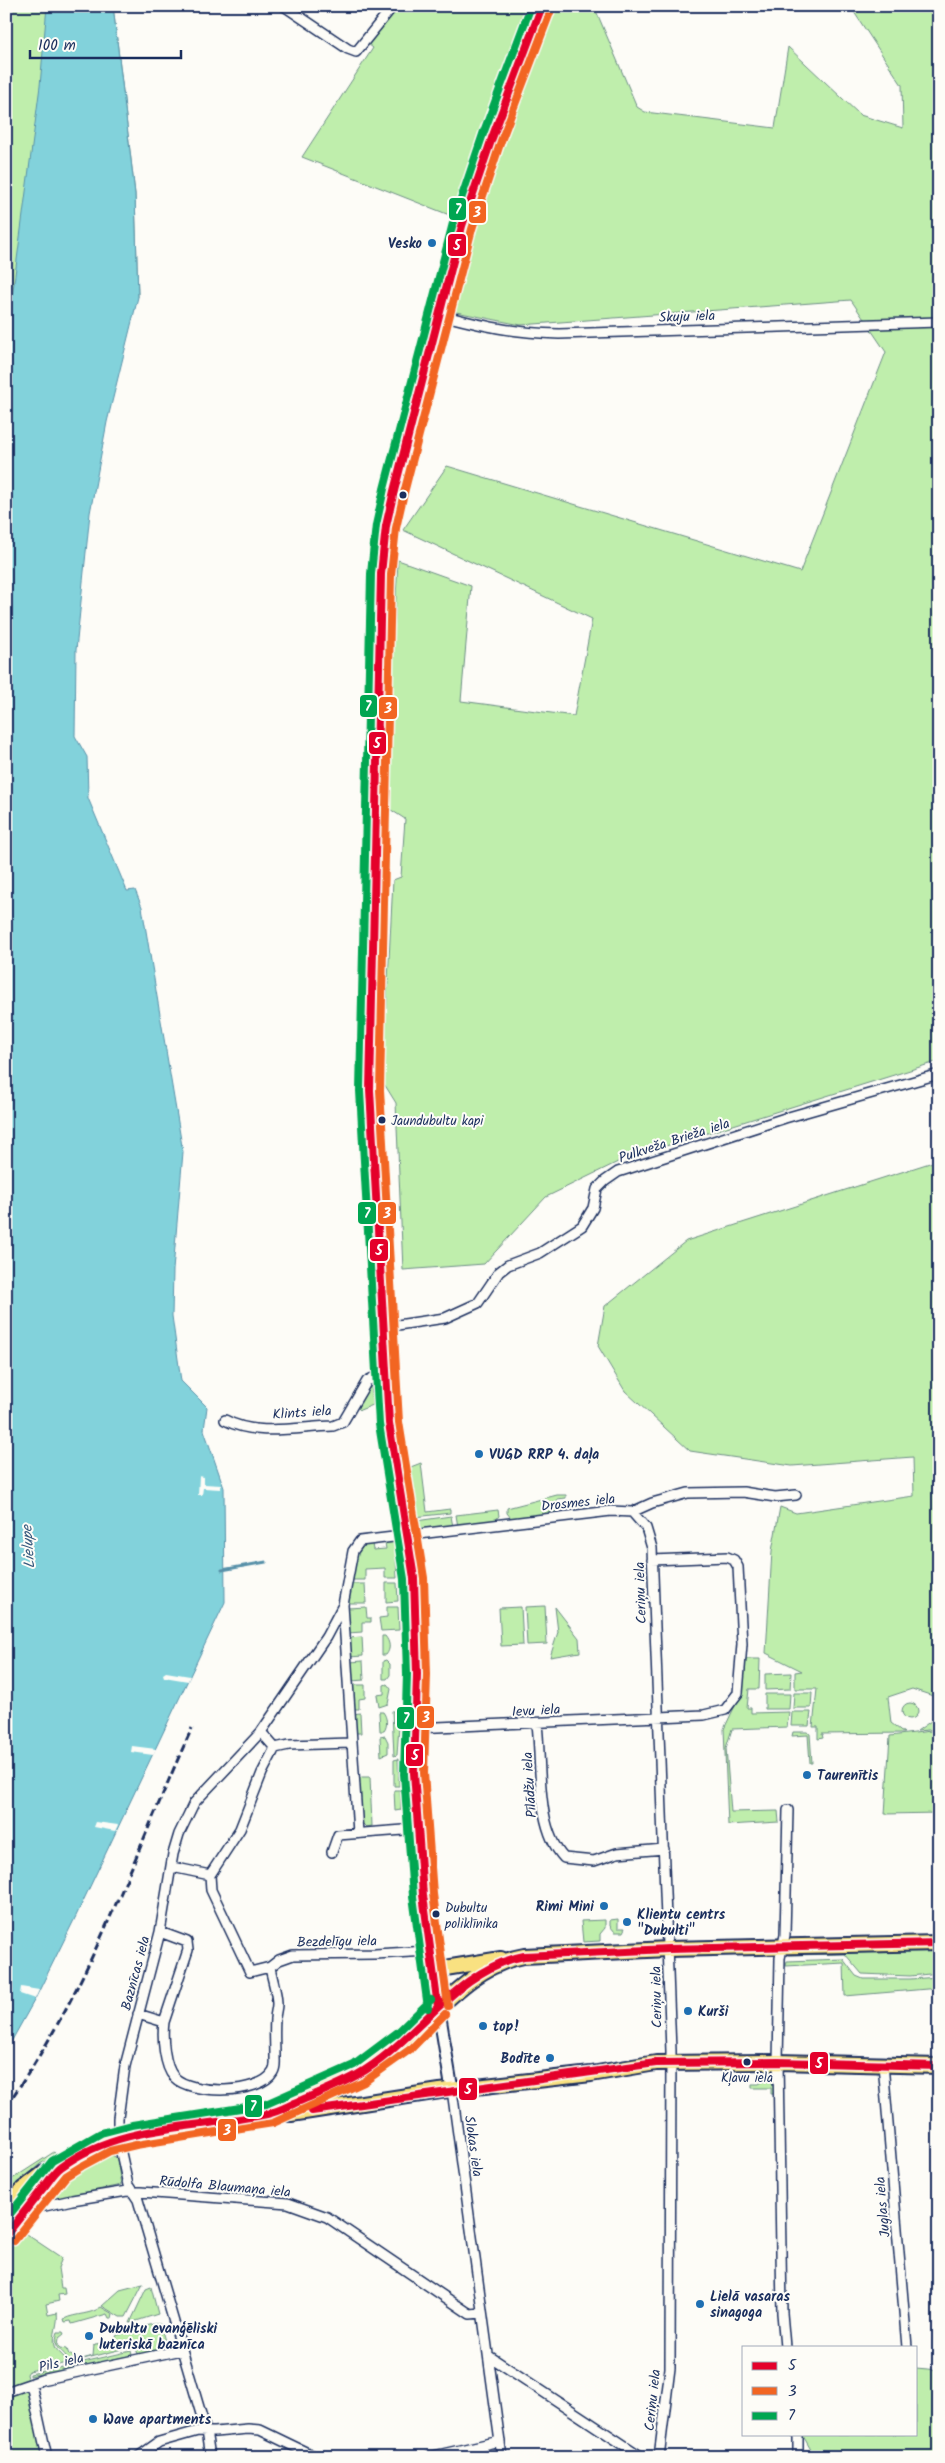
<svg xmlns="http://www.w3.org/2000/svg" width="945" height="2463" font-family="Kalam,sans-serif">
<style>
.green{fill:#bfeeac;stroke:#6d8e85}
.water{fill:#82d2db;stroke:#5991a9}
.pier{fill:#fdfcf7}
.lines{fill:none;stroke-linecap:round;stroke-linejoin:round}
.stream{stroke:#5991a9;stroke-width:3}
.minor-casing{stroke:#1b2f5e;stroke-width:12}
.secondary-casing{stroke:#1b2f5e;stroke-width:15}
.primary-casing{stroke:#1b2f5e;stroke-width:18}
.minor{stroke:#fdfcf7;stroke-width:9}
.secondary{stroke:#fdfcf7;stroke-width:11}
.primary{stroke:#f9e181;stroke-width:14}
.rail{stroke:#1b2f5e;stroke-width:3;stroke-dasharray:8 4;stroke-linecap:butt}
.bus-1-casing{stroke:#fdfcf7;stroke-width:11}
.bus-2-casing{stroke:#fdfcf7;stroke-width:11}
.bus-3-casing{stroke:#fdfcf7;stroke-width:11}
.bus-1{stroke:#e4002b;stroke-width:8}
.bus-2{stroke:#f26522;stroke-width:8}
.bus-3{stroke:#00a651;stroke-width:8}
.poi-dot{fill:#1f6fb2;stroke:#fdfcf7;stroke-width:2}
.bus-dot{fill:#1b2f5e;stroke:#fdfcf7;stroke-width:2}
.labels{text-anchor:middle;stroke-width:4;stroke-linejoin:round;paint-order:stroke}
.bus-label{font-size:13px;fill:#1b2f5e;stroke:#fdfcf7;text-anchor:start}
.poi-label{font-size:14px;font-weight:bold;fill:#1b2f5e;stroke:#fdfcf7;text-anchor:start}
.street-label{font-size:14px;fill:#1b2f5e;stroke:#fdfcf7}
.water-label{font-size:15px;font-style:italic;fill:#35587d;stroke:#fdfcf7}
.line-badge{stroke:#fdfcf7;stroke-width:2}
.badge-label{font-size:14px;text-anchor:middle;font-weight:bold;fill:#fff}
</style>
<rect width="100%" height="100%" fill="#fdfcf7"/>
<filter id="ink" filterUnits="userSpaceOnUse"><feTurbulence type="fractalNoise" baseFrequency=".02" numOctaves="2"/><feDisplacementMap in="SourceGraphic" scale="10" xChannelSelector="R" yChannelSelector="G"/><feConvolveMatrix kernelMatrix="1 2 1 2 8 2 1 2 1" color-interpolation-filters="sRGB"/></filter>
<g filter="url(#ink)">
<path class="green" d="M6 6H113L135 194 138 297 6 343Z
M400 6H530L532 8 452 216 302 157 373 48 368 44Z
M550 6H594L637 107 645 112 775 128 788 47 860 115 903 128 902 85 850 6H939V1061L624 1159 546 1197 484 1264 403 1270 396 1103 383 1082 393 880 401 877 405 819 385 806 398 560 471 586 461 701 574 716 592 619 403 530 447 466 800 572 886 352 851 300 521 325 446 310 458 240 492 138Z
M939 1160V1698L912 1689 888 1697 891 1723 904 1733 822 1734 823 1738 818 1739V1727H813L817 1689H795V1672L802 1671 766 1653 772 1551 780 1507 796 1513 914 1496 913 1457 792 1466 690 1451 625 1391 598 1346 605 1306 686 1241Z
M371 1386 373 1405 360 1410 358 1408 359 1402Z
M376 1386 381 1390V1411L376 1404Z
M421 1463 427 1512 450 1509V1513L415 1517 408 1468Z
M557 1495H566V1498L557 1499 558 1510 553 1514 517 1519 511 1518 507 1513V1508Z
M498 1510 499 1516 494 1522 458 1527 456 1515Z
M451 1516 453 1527 417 1532 416 1521Z
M395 1541 397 1578H385V1568L365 1569V1580H350C353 1564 353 1546 372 1544L373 1550 386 1549 385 1543Z
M399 1541 404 1544 408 1577H401Z
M386 1583H397L398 1601 386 1602Z
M401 1583H409L410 1601H402Z
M350 1584H365L366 1603H347Z
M545 1606 547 1644 527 1645 525 1607Z
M366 1607 367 1618H371V1622H362V1632L348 1633V1608Z
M387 1607H398L399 1630 381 1631 379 1618 387 1617Z
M402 1607H411V1629H403Z
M521 1607 523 1645 501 1646 499 1608Z
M555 1607 579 1638 580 1652 550 1657 558 1632Z
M382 1636H385C390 1642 391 1649 386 1655H382Z
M362 1637 363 1656 349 1657V1638Z
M409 1638 412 1640 410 1711 406 1730H402L408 1690Z
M746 1659H760L759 1689H749L747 1708H751V1713L789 1712 787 1727 732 1729 726 1748 731 1812 778 1811 779 1822 728 1825 724 1729 742 1691Z
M386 1660 390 1664V1675L387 1679H383V1661Z
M363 1661 364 1680 351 1681 350 1662Z
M791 1673 790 1689 765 1690V1674Z
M387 1684 391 1689 388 1704 379 1707 377 1695 384 1694V1685Z
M350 1685H365V1698L359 1699V1709H352Z
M794 1693H812L811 1708H793Z
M765 1694H790L789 1709H765Z
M902 1711a8 8 0 1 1 16 0a8 8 0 1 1-16 0Z
M392 1711H400L397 1755 394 1756Z
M379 1712H383C387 1717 388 1726 384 1731H380Z
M792 1712H811L809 1726H791Z
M360 1713 361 1733H353L352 1714Z
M939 1719V1729L917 1731 931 1721Z
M939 1730V1813L885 1814 890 1736Z
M807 1732 810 1734 812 1763H810L808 1735 792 1736 793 1732Z
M385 1736 388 1742V1753L381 1756 380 1737Z
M398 1759 399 1786H394V1760Z
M402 1759H405L408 1779 409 1826H405Z
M362 1777H370L372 1826 366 1827 360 1821 357 1779Z
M394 1790H400L401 1810 395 1811Z
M618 1919V1928H625L623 1932H615L610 1926V1920Z
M605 1920V1928L600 1934V1941L583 1942 581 1921Z
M939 1947V1973L910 1976 862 1974 845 1954 788 1955 791 1952Z
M843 1959 856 1976 863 1979H910L939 1977V1988L845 1996 844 1963 786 1966 787 1961Z
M767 2071H771L772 2077H775V2094H771V2088H752V2084H759L765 2080Z
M54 2152 56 2155 40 2164 15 2186H6V2183Z
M106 2152 117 2158 121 2185 41 2202C63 2175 74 2166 106 2152Z
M20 2230 62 2258 58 2268 61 2288H64L65 2294 58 2295 59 2301 46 2304 48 2315 57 2313C59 2323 52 2335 55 2346 57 2353 65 2355 67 2363L29 2371 27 2374 43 2457H6V2245Z
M143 2284 126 2317H120L102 2306 120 2290Z
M151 2287 158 2314 130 2323 146 2289Z
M101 2307 113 2314 112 2318H109L107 2314 72 2324 71 2321 65 2322 64 2319C76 2313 91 2315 101 2307Z
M154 2324H160L167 2348 138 2354 135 2346 79 2360 93 2356 94 2345V2346L95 2344 114 2342 117 2335 122 2334 121 2332Z
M58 2332H63L64 2334 59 2338 58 2345 61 2348 67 2349 69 2355H72L75 2361 68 2362C66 2349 51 2351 58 2332Z
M131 2351 132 2355 80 2367 79 2363Z
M77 2364 78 2367 30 2376V2374Z
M916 2368 939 2370V2457H815L802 2434H916Z"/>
<path class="water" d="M47 6H113L135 194 138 297 107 422 90 513 76 650 75 736 87 757 88 798 127 891 135 890 142 907 183 1152 173 1270 172 1316 181 1381 207 1407 204 1430 224 1488 225 1602 76 1916 35 1999 6 2051V343L40 86Z"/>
<path class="pier" d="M199 1476 204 1477V1484L221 1485 220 1489 203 1488 202 1495H198Z
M166 1672 190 1676 188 1681 164 1677 163 1674Z
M132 1746 156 1749 153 1755 131 1752Z
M96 1822 118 1825 115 1831 94 1827Z
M21 1987 39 1990 35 1999 20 1994Z"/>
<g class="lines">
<path class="stream" d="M222 1570 266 1562"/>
<g class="minor-casing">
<path id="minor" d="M284 6 348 49 356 52 393 6
M438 314C482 326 514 333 559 334L939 322
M384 1327 445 1318 478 1303 499 1272 508 1265 540 1253 582 1226 593 1208 597 1189 605 1181 618 1172 785 1118 939 1074
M225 1420C256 1437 299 1427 333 1426L343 1422 367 1381 386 1371
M632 1512 646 1528 652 1548 671 2051 670 2368 659 2457
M343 1605 358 1833
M537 1724C542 1765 535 1827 564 1858L594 1861 617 1853 664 1849
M415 1728 704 1715 725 1710 738 1693 742 1644 738 1567 734 1560 727 1557 652 1560
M261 1732 275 1748 289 1745 350 1743
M275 1748 262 1773 240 1829 210 1875 211 1890 250 1972 270 1967 279 1960 293 1955 375 1954 429 1951
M332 1852 338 1835 417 1829
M172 1867 210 1875
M160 1932 187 1942 188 1950 164 2022
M138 2014 164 2022C162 2037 164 2066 174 2077 191 2095 260 2095 273 2072 276 2067 275 2062 275 2057 275 2045 274 2032 275 2019 275 2014 277 2009 277 2004 277 1992 272 1979 270 1967
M883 2064 907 2347
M452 2090 502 2457
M27 2210 72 2200 127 2191 288 2203 327 2217 470 2314 481 2313
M785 2347 782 2313 778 2062 780 1958 785 1935 788 1810
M489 2356 642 2457
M31 2384 47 2457
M6 2392 41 2380 181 2350
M798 2434V2457
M138 2457 159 2442 198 2431 215 2432 248 2429 260 2430 316 2457
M210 2457 206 2431 138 2200 128 2185 118 2139V2118L125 2066 160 1932 173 1854 179 1834 194 1803 261 1732 326 1637 343 1605 353 1551 360 1541 611 1511 632 1512 652 1503 688 1493 743 1492 775 1497 796 1495
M429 2457 500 2441"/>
</g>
<g class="secondary-casing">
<path id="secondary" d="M452 2090 429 1951 418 1844 414 1773 417 1674 414 1578 389 1423 370 1090 381 574 386 526 394 491 462 226 492 138 542 6"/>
</g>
<g class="primary-casing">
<path id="primary" d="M433 1970 501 1959
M277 2111C315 2095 352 2080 386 2055 431 2022 466 1966 524 1956L668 1949 939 1943
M6 2208 23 2189 44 2173 59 2168 106 2142 134 2135 269 2114H291L440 2091 591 2074 656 2063 778 2062 939 2066
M6 2235 59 2168"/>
</g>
<use href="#minor" class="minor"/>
<use href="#secondary" class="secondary"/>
<use href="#primary" class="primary"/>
<path class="rail" d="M6 2106C89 1991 133 1856 192 1728"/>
<g class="bus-1-casing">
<path id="bus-1" d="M438 2007 423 1895 414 1773 417 1674 414 1578 389 1423 370 1090 381 574 386 526 394 491 462 226 492 138 542 6
M312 2111 656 2063 778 2062 939 2066
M6 2235C19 2219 31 2203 44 2187 49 2181 54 2172 61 2167 120 2123 198 2129 267 2114 277 2112 286 2107 295 2103 316 2094 337 2086 357 2075 415 2043 457 1968 524 1956L668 1949 939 1943"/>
</g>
<g class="bus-2-casing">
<path id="bus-2" d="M448 2006 433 1894 424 1773 427 1674 424 1578 399 1422 380 1090 391 575 396 528 404 493 472 229 501 141 551 10
M14 2241 66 2176 82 2166 110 2151 136 2145 273 2123 364 2082 412 2048 445 2014"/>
</g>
<g class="bus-3-casing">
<path id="bus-3" d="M428 2008 413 1896 404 1774 407 1674 404 1579 379 1424 360 1091 371 574 376 525 384 489 453 223 483 134 531 6
M6 2219 52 2161 101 2133 132 2125 266 2104 354 2065 398 2032 431 2000"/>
</g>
<use href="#bus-1" class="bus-1"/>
<use href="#bus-2" class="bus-2"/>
<use href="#bus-3" class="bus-3"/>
</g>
</g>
<g class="poi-dot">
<circle cx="432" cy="243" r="5"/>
<circle cx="479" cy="1454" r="5"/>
<circle cx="807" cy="1775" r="5"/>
<circle cx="604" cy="1906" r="5"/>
<circle cx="627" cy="1922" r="5"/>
<circle cx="688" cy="2011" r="5"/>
<circle cx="483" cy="2026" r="5"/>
<circle cx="550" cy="2058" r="5"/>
<circle cx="700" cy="2304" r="5"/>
<circle cx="89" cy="2336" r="5"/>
<circle cx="93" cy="2419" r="5"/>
</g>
<g class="bus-dot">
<circle cx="403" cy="495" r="4.5"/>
<circle cx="382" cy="1120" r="4.5"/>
<circle cx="436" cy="1914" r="4.5"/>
<circle cx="747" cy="2062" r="4.5"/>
</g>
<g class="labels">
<g class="bus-label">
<text x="391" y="1125">Jaundubultu kapi</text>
<text x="445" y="1912">Dubultu<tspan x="445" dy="16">poliklīnika</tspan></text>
<text x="747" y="2082" text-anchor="middle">Kļavu iela</text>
</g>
<g class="poi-label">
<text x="422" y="248" text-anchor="end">Vesko</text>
<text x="489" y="1459">VUGD RRP 4. daļa</text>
<text x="817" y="1780">Taurenītis</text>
<text x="594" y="1911" text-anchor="end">Rimi Mini</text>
<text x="637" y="1919">Klientu centrs<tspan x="637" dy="16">"Dubulti"</tspan></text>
<text x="698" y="2016">Kurši</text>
<text x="493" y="2031">top!</text>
<text x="540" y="2063" text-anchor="end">Bodīte</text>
<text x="710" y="2301">Lielā vasaras<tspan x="710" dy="16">sinagoga</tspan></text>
<text x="99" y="2333">Dubultu evanģēliski<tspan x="99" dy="16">luteriskā baznīca</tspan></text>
<text x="103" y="2424">Wave apartments</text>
</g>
<g class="street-label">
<text transform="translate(687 316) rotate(-2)" y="5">Skuju iela</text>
<text transform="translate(674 1140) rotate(-18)" y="5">Pulkveža Brieža iela</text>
<text transform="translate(302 1412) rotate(-4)" y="5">Klints iela</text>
<text transform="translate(578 1502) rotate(-6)" y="5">Drosmes iela</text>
<text transform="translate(640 1593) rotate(-92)" y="5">Ceriņu iela</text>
<text transform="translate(536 1710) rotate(-3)" y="5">Ievu iela</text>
<text transform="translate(529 1785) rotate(-94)" y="5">Pīlādžu iela</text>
<text transform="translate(337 1941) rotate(-1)" y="5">Bezdelīgu iela</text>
<text transform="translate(135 1973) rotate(-75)" y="5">Baznīcas iela</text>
<text transform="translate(656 1997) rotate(-91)" y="5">Ceriņu iela</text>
<text transform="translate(474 2146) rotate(82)" y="5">Slokas iela</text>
<text transform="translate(225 2186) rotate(5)" y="5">Rūdolfa Blaumaņa iela</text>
<text transform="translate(882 2207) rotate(-95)" y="5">Juglas iela</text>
<text transform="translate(61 2362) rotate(-13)" y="5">Pils iela</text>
<text transform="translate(652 2400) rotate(-84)" y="5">Ceriņu iela</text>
</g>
<g class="water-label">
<text transform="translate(28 1547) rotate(-94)" y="5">Lielupe</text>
</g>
</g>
<g class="line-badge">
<rect x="448" y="197" width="19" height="24" rx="5" fill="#00a651"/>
<rect x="468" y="200" width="19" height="24" rx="5" fill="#f26522"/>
<rect x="447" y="233" width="20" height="24" rx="5" fill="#e4002b"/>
<rect x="359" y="694" width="19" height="24" rx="5" fill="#00a651"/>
<rect x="378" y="696" width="20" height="24" rx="5" fill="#f26522"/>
<rect x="368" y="731" width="19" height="24" rx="5" fill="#e4002b"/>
<rect x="357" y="1201" width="20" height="24" rx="5" fill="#00a651"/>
<rect x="377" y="1201" width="20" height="24" rx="5" fill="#f26522"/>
<rect x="369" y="1238" width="20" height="24" rx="5" fill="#e4002b"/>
<rect x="416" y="1705" width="19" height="24" rx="5" fill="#f26522"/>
<rect x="396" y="1706" width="19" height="24" rx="5" fill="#00a651"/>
<rect x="405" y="1743" width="19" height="24" rx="5" fill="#e4002b"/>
<rect x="809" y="2051" width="20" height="24" rx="5" fill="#e4002b"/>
<rect x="458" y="2077" width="20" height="24" rx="5" fill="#e4002b"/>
<rect x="244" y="2094" width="19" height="24" rx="5" fill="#00a651"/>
<rect x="217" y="2118" width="20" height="24" rx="5" fill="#f26522"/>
</g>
<g class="badge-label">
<text x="458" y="214">7</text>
<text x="477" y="217">3</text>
<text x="457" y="250">5</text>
<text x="368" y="711">7</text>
<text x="388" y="713">3</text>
<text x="377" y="748">5</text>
<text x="367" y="1218">7</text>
<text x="387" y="1218">3</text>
<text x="379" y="1255">5</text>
<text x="426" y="1722">3</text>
<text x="406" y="1723">7</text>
<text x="415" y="1760">5</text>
<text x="819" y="2068">5</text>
<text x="468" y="2094">5</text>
<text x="253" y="2111">7</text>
<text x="227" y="2135">3</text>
</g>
<rect width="945" height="2463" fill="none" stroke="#fdfcf7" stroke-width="25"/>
<rect x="12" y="12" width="920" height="2438" fill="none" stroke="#1b2f5e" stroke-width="2" filter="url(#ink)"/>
<rect x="742" y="2346" width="175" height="90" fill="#fdfcf7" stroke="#a3aaba"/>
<rect x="752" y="2362" width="25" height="8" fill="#e4002b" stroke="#a3aaba"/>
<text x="788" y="2370" font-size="15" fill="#1b2f5e">5</text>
<rect x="752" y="2387" width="25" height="8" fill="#f26522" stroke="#a3aaba"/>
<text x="788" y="2396" font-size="15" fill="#1b2f5e">3</text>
<rect x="752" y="2412" width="25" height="8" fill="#00a651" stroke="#a3aaba"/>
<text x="788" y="2420" font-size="15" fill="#1b2f5e">7</text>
<path d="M30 50v8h151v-8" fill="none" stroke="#1b2f5e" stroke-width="2.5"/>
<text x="38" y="50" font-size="15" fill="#1b2f5e" stroke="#fdfcf7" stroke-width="4" paint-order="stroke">100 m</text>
</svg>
